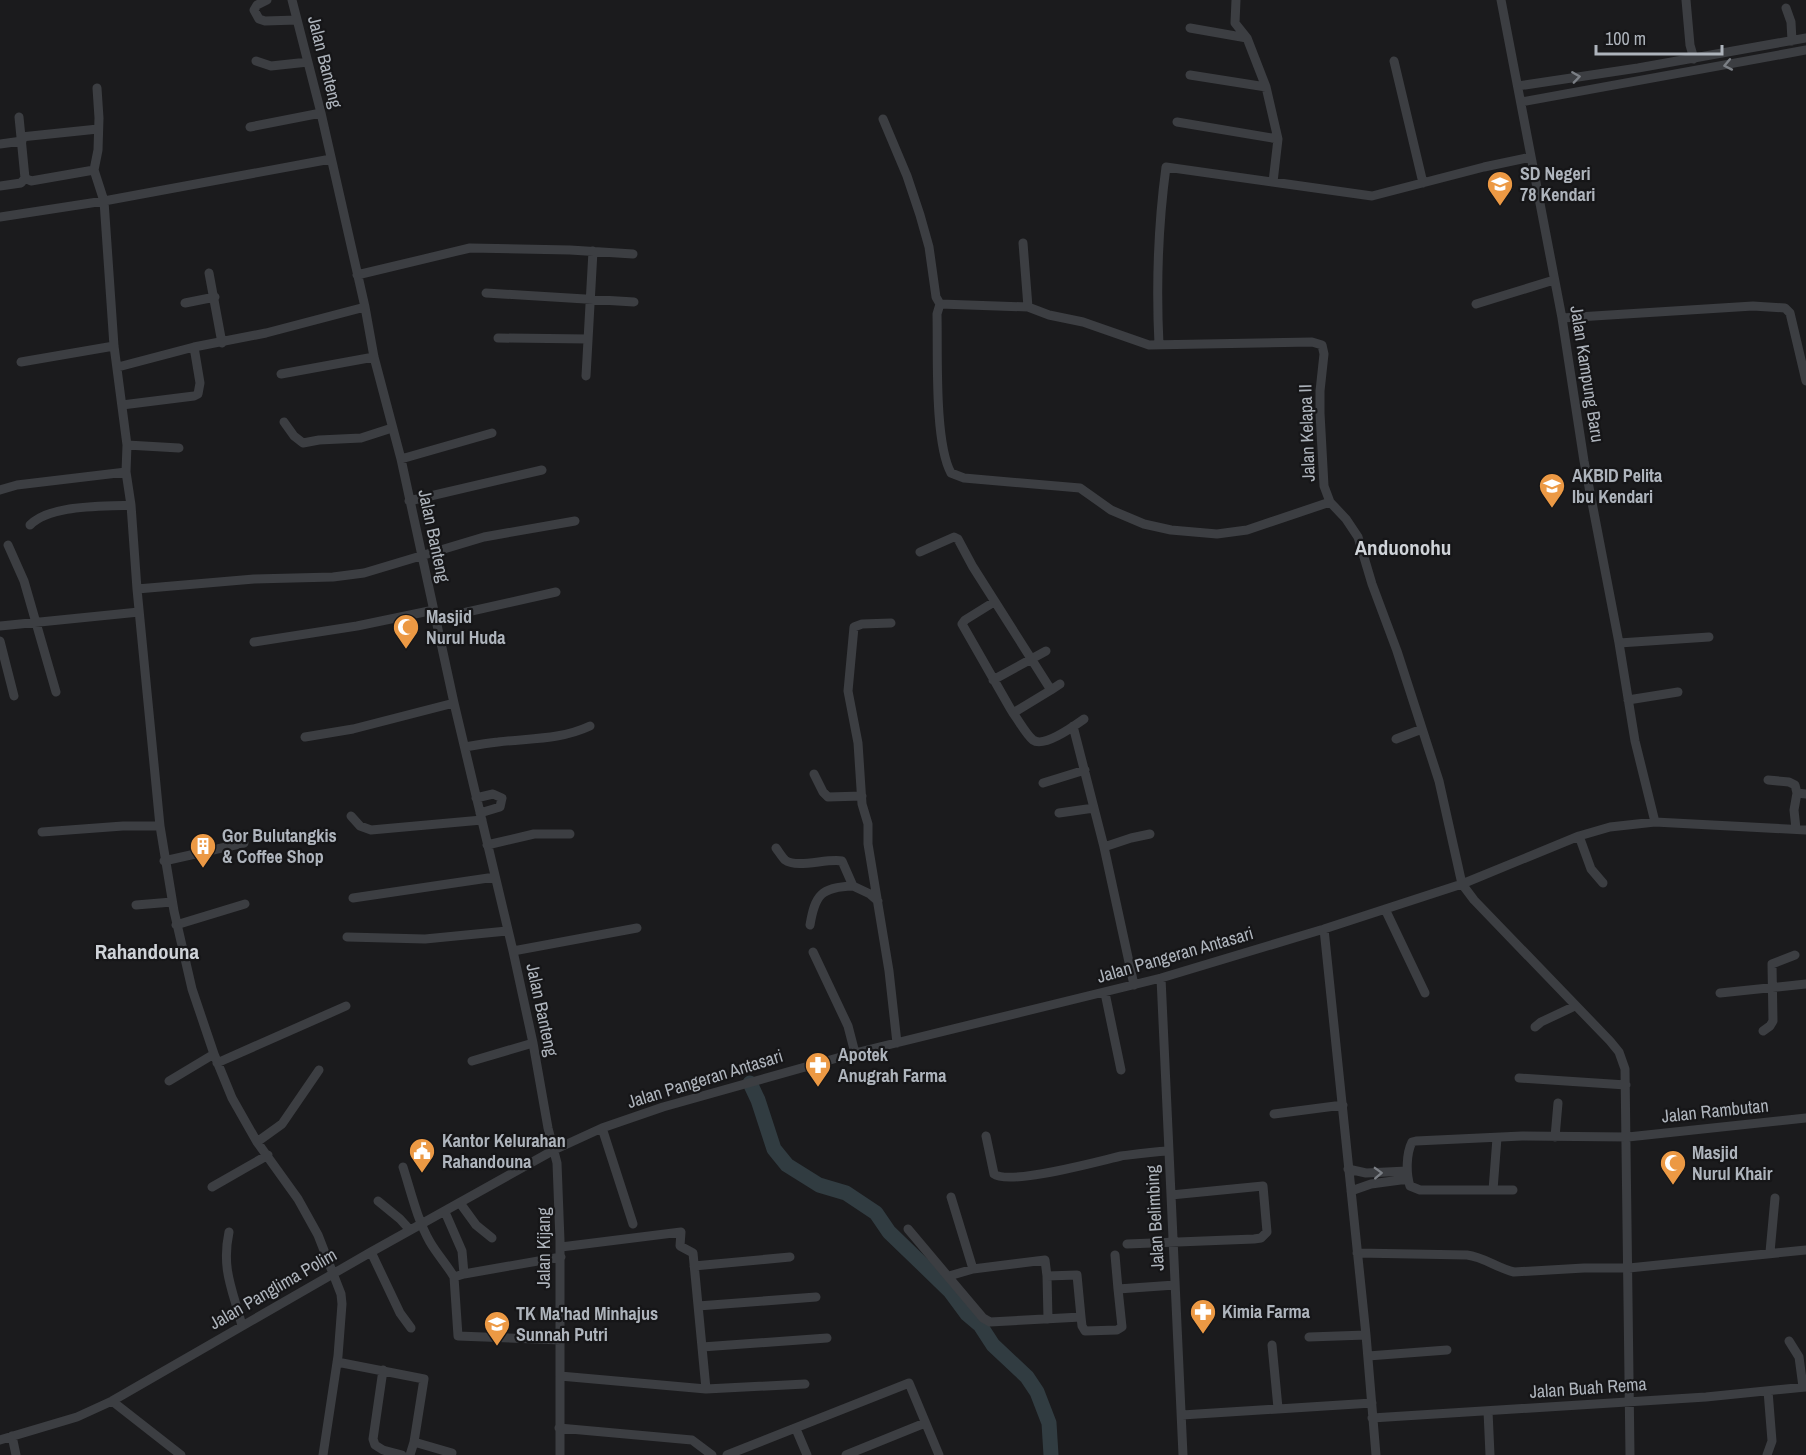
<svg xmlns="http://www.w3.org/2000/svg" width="1806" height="1455" font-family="'Archivo Narrow',sans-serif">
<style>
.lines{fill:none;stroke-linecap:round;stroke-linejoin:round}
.river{stroke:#313c41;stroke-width:15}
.minor{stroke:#3c3e42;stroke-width:9}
.oneway{stroke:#7b7f85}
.labels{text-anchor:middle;stroke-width:4.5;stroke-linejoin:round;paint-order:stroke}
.street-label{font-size:18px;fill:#aeb4bc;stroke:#161618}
.poi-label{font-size:18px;font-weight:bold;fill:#aeb4bc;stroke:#161618;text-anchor:start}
.quarter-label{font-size:21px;font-weight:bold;fill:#cfd3d8;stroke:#161618}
</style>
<rect width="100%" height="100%" fill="#1b1b1d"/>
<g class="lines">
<path class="river" d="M750 1083 758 1100 774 1149 787 1165 819 1185 846 1193 876 1213 889 1232 950 1291 967 1314 980 1325 993 1345 1027 1377 1037 1392 1049 1423 1051 1455"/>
<path class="minor" d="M267 0 257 5 254 10 259 19 265 21 297 20
M292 0 321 113 365 307 374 357 401 459 454 703 513 951 533 1043 548 1128 557 1163 560 1241V1455
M1236 0 1235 23 1247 38 1266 87 1278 139 1273 182
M1501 0 1562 318 1584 461 1619 643 1635 741 1655 822
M1686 0 1690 45 1694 59
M1786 8 1791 22 1792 41
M1190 28 1247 38
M256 61 271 66 308 62
M1394 61 1423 183
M1190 75 1266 87
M1518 86 1638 68 1806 38
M97 88 99 118 98 150 94 170 104 201 114 346 127 445 126 472 131 505 137 589 160 826 174 911 192 989 214 1054 232 1098 257 1142 298 1199 318 1235 341 1294 342 1304 338 1356 323 1455
M1521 102 1806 50
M19 117 25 178 31 181 94 170
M883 119 907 176 920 215 929 247 936 297 940 304 937 314C938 352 934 442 951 473L964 478 1080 488 1111 510 1144 524 1171 530 1217 534 1247 530 1330 502
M1177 122 1278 139
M250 127 321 113
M21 137 98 129
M0 144 22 141
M0 186 21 183 25 178
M0 217 104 201 331 159
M1023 243 1028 307
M209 273 222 343
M357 275 470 248 570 250 633 254
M486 293 634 302
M185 303 215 297
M940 304 1028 307 1049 315 1083 322 1149 345 1312 342 1322 345 1324 354 1320 391V413L1324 486 1330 502 1346 519 1358 537 1372 584 1397 651 1439 781 1462 884 1474 900 1610 1041 1619 1052 1625 1069 1630 1455
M1476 304 1554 280
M1562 318 1753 306 1785 308 1790 313 1806 381
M498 338 588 339
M1159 345C1156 284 1158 226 1166 167L1372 196 1484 167 1531 157
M194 347 266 333 365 307
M21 362 114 346
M118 367 194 347 200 383 198 394 194 396 122 405
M281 374 374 357
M586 376 593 251
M284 422 294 436 303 443 319 440 361 438 392 428
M127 445 179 448
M401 459 492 433
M0 490 17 485 126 472
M409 501 542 470
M30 525C51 504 102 507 131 505
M8 545 24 581 56 692
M920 552 954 537 958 539 973 567 1051 690 1060 684
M137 589 254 579 333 577 364 573 484 537 575 521
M994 602 965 620 962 624 1010 708 1013 713 1051 690
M436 619 556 592
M891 623 862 624 854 627 848 691 858 743 862 804 868 824V844L889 971 897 1043
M0 626 139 612
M0 641 14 696
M254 642 357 626 434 610
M1619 643 1709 637
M993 680 1046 651
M1628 700 1678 692
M1013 713C1019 721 1026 734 1033 740 1044 748 1074 726 1084 719
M1073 726 1104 847 1134 985
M305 737 353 729 454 703
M1396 739 1422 729
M465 747C476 745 487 743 498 742 530 738 560 740 590 726
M814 774 823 792 828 797 862 796
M1768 780 1789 782 1795 785 1797 793 1806 794
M1043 783 1085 770
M476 798 493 794 502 798 500 807 480 813
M1059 813 1094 808
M351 816 360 826 371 830 482 820
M1796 829 1794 810 1797 793
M42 832 123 826H160
M1579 836 1591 869 1603 883
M487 845 534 834H570
M1104 847 1131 838 1150 834
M776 848C779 852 782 857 785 860 797 869 827 858 842 861L853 886 870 894 878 901
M164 861 244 843
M353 898 495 877
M136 905 172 902
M1385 909 1425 993
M176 925 245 904
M810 925C815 895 821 887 853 886
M1324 929 1366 1335 1376 1455
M347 937 425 939 507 931
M513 951 637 928
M813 952 848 1026 855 1053
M1161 978 1183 1455
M1105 993 1121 1070
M1720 993 1806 984
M1535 1027 1541 1022 1575 1006
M1763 1031 1770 1026 1773 1021 1772 964 1795 955
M472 1061 533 1043
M217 1063 346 1006
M1519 1078 1626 1085
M169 1081 214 1054
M1274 1114 1343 1105
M602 1128 633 1224
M986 1136 994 1174C1009 1186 1099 1161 1121 1156 1137 1154 1152 1152 1168 1151
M1555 1137 1558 1103
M1497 1138 1493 1190H1420L1410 1186C1406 1174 1406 1154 1412 1142L1416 1141 1522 1136 1628 1137 1806 1118
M257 1142 282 1124 319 1070
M403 1167C411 1192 417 1219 430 1242 437 1254 447 1265 454 1277
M1348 1169 1366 1173 1407 1171
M212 1187 268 1155
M1493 1190H1513
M1351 1191 1371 1184 1408 1179
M951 1197 973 1269 1045 1260 1047 1276 1077 1275 1081 1317
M378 1201 400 1219 410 1230
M460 1203 476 1225 492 1238
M445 1212 462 1251 464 1274 454 1277 458 1336 561 1340
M908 1229 983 1318 990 1322 1081 1317 1082 1326 1085 1331 1117 1330 1122 1327 1118 1289 1175 1285
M229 1232C221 1270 233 1290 242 1326
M1127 1244 1254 1239 1261 1238 1267 1232 1263 1186 1171 1195
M561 1247 681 1232 680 1246 693 1253 706 1389
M371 1252 400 1313 411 1328
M1770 1252 1775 1198
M1357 1253 1467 1255C1484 1257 1497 1268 1514 1272L1584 1268H1629L1806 1250
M1115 1255 1118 1289
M694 1266 790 1257
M464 1274 561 1257
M949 1276 973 1269
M1047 1276 1048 1319
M698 1306 816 1297
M1309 1337 1366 1335
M1789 1341 1799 1357 1803 1387
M1272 1345 1278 1408
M702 1347 827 1338
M1368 1356 1447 1350
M337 1362 424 1379 414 1442 452 1453
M383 1370 373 1439 375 1445 383 1450 402 1455
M560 1376 706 1389 805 1384
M112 1401 181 1455
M1488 1411 1490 1455
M1182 1415 1372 1403
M1372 1418 1706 1397 1806 1387
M559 1428 692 1440 712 1455
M796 1429 807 1455
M12 1436 16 1455
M0 1440 77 1417 112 1401 371 1252 554 1150 602 1128 663 1107 855 1053 1161 978 1324 929 1462 884 1579 836 1610 827 1655 822 1806 830
M410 1455 414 1442
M727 1455 909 1383 939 1455
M846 1455 925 1423
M1767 1455 1772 1441 1768 1391"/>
</g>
<defs><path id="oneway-chevron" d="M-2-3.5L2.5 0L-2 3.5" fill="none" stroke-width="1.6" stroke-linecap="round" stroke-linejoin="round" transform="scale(1.5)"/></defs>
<g class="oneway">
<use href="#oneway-chevron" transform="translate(1728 65) rotate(169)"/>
<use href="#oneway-chevron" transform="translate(1576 77) rotate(-8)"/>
<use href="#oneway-chevron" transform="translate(1378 1173) rotate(-2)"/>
</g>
<defs>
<g id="school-pin" transform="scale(1.35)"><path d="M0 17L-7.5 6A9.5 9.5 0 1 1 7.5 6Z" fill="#ec9944" stroke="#161618"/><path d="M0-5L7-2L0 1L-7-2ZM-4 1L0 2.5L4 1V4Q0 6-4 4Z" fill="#fff"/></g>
<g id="university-pin" transform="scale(1.35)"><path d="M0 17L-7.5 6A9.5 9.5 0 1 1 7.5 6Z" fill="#ec9944" stroke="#161618"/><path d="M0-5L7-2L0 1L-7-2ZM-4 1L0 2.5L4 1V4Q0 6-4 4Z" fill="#fff"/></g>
<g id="mosque-pin" transform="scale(1.35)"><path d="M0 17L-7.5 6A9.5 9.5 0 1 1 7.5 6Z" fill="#ec9944" stroke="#161618"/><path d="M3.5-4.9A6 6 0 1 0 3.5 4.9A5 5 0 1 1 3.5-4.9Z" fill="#fff"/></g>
<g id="building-pin" transform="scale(1.35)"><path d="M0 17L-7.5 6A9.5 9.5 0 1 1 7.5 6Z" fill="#ec9944" stroke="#161618"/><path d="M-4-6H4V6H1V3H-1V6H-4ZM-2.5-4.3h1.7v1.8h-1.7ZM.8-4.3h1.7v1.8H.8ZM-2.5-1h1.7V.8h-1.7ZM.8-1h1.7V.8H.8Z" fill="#fff"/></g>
<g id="pharmacy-pin" transform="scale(1.35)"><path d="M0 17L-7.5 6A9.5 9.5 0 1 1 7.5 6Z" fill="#ec9944" stroke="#161618"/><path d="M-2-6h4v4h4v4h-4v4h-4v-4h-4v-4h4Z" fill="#fff"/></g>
<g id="civic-pin" transform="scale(1.35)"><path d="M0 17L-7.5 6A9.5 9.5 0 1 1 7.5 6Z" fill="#ec9944" stroke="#161618"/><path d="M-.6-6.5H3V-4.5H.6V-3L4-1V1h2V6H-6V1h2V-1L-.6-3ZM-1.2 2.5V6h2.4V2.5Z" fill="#fff"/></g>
</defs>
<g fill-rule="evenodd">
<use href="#school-pin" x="1500" y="184"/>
<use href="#university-pin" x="1552" y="486"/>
<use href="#mosque-pin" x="406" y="627"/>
<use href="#building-pin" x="203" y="846"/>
<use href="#pharmacy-pin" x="818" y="1065"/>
<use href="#civic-pin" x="422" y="1151"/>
<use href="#mosque-pin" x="1673" y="1163"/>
<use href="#pharmacy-pin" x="1203" y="1312"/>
<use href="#school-pin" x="497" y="1324"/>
</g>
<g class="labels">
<g class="street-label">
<text transform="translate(325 62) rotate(76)" y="6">Jalan Banteng</text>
<text transform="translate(1587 374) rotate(81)" y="6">Jalan Kampung Baru</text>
<text transform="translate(1307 433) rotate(-92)" y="6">Jalan Kelapa II</text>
<text transform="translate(434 536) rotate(78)" y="6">Jalan Banteng</text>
<text transform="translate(1175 955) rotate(-16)" y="6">Jalan Pangeran Antasari</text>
<text transform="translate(542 1010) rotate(78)" y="6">Jalan Banteng</text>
<text transform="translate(705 1079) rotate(-17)" y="6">Jalan Pangeran Antasari</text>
<text transform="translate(1715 1111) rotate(-6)" y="6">Jalan Rambutan</text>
<text transform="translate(1155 1218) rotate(-93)" y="6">Jalan Belimbing</text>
<text transform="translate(544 1248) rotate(-90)" y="6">Jalan Kijang</text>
<text transform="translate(273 1289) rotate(-30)" y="6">Jalan Panglima Polim</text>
<text transform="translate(1588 1388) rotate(-4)" y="6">Jalan Buah Rema</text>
</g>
<g class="poi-label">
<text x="1520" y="180">SD Negeri<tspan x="1520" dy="21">78 Kendari</tspan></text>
<text x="1572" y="482">AKBID Pelita<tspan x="1572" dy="21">Ibu Kendari</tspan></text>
<text x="426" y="623">Masjid<tspan x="426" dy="21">Nurul Huda</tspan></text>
<text x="222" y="842">Gor Bulutangkis<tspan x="222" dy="21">&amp; Coffee Shop</tspan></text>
<text x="838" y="1061">Apotek<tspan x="838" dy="21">Anugrah Farma</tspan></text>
<text x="442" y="1147">Kantor Kelurahan<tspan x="442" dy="21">Rahandouna</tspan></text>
<text x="1692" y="1159">Masjid<tspan x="1692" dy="21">Nurul Khair</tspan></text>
<text x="1222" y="1318">Kimia Farma</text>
<text x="516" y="1320">TK Ma'had Minhajus<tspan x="516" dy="21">Sunnah Putri</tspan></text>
</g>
<g class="quarter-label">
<text x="1403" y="555">Anduonohu</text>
<text x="147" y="959">Rahandouna</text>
</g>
</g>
<path d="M1596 45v9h126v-9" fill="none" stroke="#aeb4bc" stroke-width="3"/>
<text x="1605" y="45" font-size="18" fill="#aeb4bc" stroke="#161618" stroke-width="4.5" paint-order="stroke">100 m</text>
</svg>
